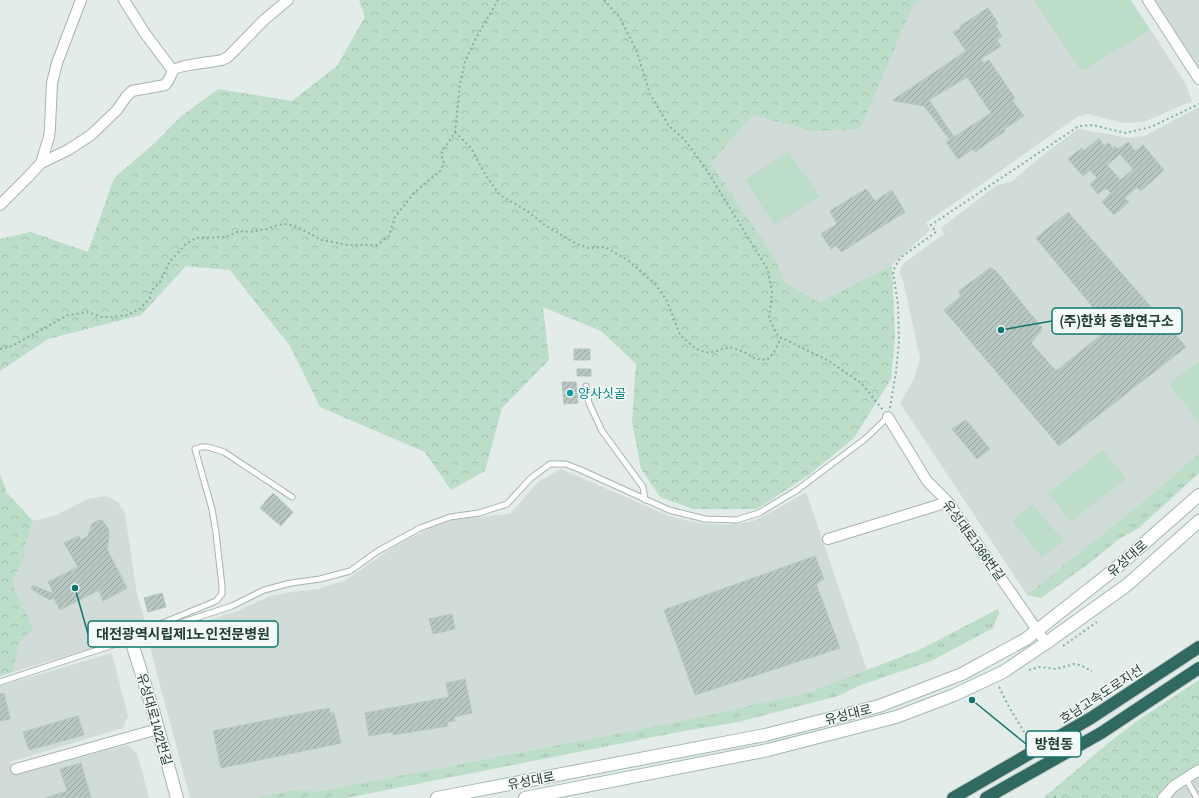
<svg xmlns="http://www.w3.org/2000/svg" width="1199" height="798" font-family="'Archivo Narrow','Noto Sans KR',sans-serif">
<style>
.built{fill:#d1dcd8}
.grass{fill:url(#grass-tufts)}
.forest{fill:url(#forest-crowns)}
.pitch{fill:#bcddc7}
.building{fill:url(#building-hatch);stroke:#b5c6c0;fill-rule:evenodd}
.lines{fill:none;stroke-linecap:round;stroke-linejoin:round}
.service-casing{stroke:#a6b4b0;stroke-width:7}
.minor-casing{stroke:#a6b4b0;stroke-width:12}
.tertiary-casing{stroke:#a6b4b0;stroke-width:14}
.secondary-casing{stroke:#a1b8b1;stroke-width:14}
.motorway-casing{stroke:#c1c9c7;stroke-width:14}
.path{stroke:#83b0a4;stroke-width:2;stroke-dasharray:2 3;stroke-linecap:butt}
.service{stroke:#fff;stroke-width:5}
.minor{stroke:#fff;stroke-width:10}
.tertiary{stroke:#fff;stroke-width:12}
.secondary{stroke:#fff;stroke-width:12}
.motorway{stroke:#2f6960;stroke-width:12}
.culture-dot{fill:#0f9aa8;stroke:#f3f9f6;stroke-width:1.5}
.labels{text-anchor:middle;stroke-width:3;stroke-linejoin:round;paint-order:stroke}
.culture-label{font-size:13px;fill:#0d838f;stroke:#f3f9f6;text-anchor:start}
.street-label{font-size:13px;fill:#233d38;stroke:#f3f9f6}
.leader{fill:none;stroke:#0f766e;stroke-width:1.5}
.callout-dot{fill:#0f766e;stroke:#f3f9f6;stroke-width:1.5}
.callout{fill:#f3f9f6;stroke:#0f766e;stroke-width:1.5}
.callout-label{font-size:14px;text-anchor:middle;font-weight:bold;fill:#233d38}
</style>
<defs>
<pattern id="grass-tufts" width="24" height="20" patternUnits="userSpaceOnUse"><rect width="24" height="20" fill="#bcddc7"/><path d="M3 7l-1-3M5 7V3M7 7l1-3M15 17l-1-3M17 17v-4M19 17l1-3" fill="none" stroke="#a1bfac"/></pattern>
<pattern id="forest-crowns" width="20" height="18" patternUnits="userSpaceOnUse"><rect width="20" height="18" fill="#bcddc7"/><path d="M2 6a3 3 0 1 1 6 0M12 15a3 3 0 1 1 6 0" fill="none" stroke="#a1bfac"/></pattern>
<pattern id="building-hatch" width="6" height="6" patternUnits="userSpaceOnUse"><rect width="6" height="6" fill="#b8c7c2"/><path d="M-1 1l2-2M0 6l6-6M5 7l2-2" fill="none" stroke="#95a39f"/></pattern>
</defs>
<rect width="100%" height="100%" fill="#e3ece9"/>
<path class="built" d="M921 0H1131L1186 84 1192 101 1144 122 1123 123 1088 114 1077 117 926 223 930 230 892 265 819 302 785 283 775 258 711 163 753 115 812 131 913 5Z
M1152 0H1199V72Z
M1199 107V453L1151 495 1027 595 900 403 914 379 920 358 903 281 899 272 903 264 944 234 941 228 997 185 1011 182 1048 151 1078 129 1129 138 1144 136Z
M561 469 669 516 698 523 728 525 753 521 777 509 806 492 867 670 810 692 682 721 316 792 298 789 254 798H190L149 643 151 639 240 610 270 596 291 592 318 589 346 580 398 544 439 524 457 519 510 514 538 482Z
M106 496 118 502 125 514 137 594 146 626 119 640 13 672 19 643 12 583 24 558 25 546 33 521 57 515 87 499Z
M112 653 128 716 123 728 10 762 15 775 127 745 137 753 149 798H0V686Z
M1199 763V798H1157L1170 782Z"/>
<path class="grass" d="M1199 453V473L1139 528 1119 539 1087 565 1041 598 1027 595 1151 495Z
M998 609 999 613 993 628 931 661 861 685 838 696 738 722 684 731 346 798H254L298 789 316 792 682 721 810 692 919 650Z"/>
<path class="forest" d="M359 0H921L913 5 860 129 812 131 753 115 711 163 775 258 785 283 819 302 892 265 895 337 891 379 854 438 810 474 757 509H693L660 497 641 469 632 421 636 364 601 331 543 307 549 360 502 408 485 471 451 490 425 452 320 407 290 346 230 270 186 266 141 315 48 339 0 371V239L31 232 88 252 114 178 155 143 180 117 218 89 292 101 337 66 365 17Z
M0 474 7 493 33 521 25 546 24 558 12 583 33 629 19 643 13 672 0 676Z
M1199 680V763L1170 782 1157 798H1043L1112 740 1137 721Z"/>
<path class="pitch" d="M1033 0H1130L1150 30 1082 71Z
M788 152 820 196 774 225 745 180Z
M1199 361V423L1169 384Z
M1103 450 1126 479 1071 521 1048 493Z
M1032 504 1064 541 1042 557 1012 521Z"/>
<path class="building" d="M988 8 998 23 995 25 1002 36 997 40 1001 46 981 59 984 63 989 60 1015 98 1012 100 1024 116 1004 129 1005 131 975 152 973 149 958 159 946 142 950 140 924 106 894 101 893 100 966 51 953 32 961 28 960 26ZM967 77 991 113 954 137 929 100Z
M1099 138 1104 146 1109 143 1113 148 1115 146 1118 149 1128 142 1135 151 1143 145 1164 170 1141 191 1137 187 1125 198 1129 202 1114 215 1102 202 1111 193 1106 188 1098 194 1090 184 1097 178 1090 170 1083 176 1068 159 1082 148 1084 151ZM1120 154 1133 169 1121 180 1107 165Z
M866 189 875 201 892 190 905 212 841 252 836 245 831 249 821 234 837 224 830 211Z
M1068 212 1186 347 1059 446 944 310 961 296 959 293 960 290 990 268 993 269 997 272 1042 328 1040 332 1031 343 1056 371 1110 328 1036 238Z
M574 349H590V360H574Z
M577 369H591V376H577Z
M562 382H576L578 403 564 404Z
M966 420 990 449 977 459 952 429Z
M273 493 293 512 281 526 260 508Z
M102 520 108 528 109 537 107 549 127 588 103 601 99 590 60 610 54 598 50 600 31 589 33 585 51 593 53 592 48 582 78 567 64 543 79 536 81 540 88 536 92 524 97 521Z
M815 556 824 579 816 584 840 648 695 695 664 610Z
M162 593 166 607 148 612 144 598Z
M452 614 455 629 433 634 429 619Z
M465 679 472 713 454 717 455 721 447 722 448 726 393 735 392 732 369 736 365 713 449 697 446 683Z
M4 693 10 719 0 721V694Z
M329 708 330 713H334L341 743 221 768 213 731Z
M78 716 84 735 29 750 23 732Z
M81 763 91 798H45L67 791 60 769Z"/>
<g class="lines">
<g class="service-casing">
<path id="service" d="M586 386 589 403 602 431 643 487 645 500
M131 640 136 634 216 601 222 594V586L216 533 212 509 195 449 202 447H208L224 452 292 497
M0 682 232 606 264 590 291 583 320 579 350 571 378 551 420 528 450 517 479 513 507 504 531 478 550 464H566L581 470 669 510 705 519 736 520 759 513 797 490 865 439 888 417
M1186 779 1197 798"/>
</g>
<g class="minor-casing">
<path id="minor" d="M124 0 144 32 173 71
M1148 0 1199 79
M41 163 49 137 50 127 52 83 57 63 81 0
M0 205 28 177 41 163 68 150 91 135 117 110 126 97 132 91 165 85C170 80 170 76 173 71 176 65 214 62 222 60L228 57 264 20 288 0
M888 417 927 481 948 502 1046 643
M828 539 948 502
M16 769 158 729
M1163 798 1174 786 1199 770"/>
</g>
<g class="tertiary-casing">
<path id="tertiary" d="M131 640 153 710 177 798"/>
</g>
<g class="secondary-casing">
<path id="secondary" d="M437 798 765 735 879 706 962 674 1026 639 1115 569 1199 495
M525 798 768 750 896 717 954 695 1003 672 1046 643 1127 585 1199 521"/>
</g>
<g class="motorway-casing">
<path id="motorway" d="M953 798 1091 718 1199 647
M986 798 1101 733 1199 668"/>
</g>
<path class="path" d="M604 0 620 18 637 52 650 94 669 126 684 139 706 169 768 270 772 293 769 319 778 336 829 361 861 383 883 410
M455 132 471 148 486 176 500 195 527 211 546 226 577 244 588 248 605 247 629 261 655 284 667 301 680 335 696 349 709 353 730 347 744 352 756 359 767 360 774 352 781 338
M0 349 12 346 68 315 88 312 101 317H112L127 315 140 309 150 298 151 291 160 282 170 261 186 244 196 238 226 237 239 231 250 232 267 229 278 225 287 224 297 227 322 240 348 245H377L389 236 395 217 414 193 440 171 444 163 441 154 455 132 460 84 465 62 476 38 498 0
M890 408 896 372 899 341 898 305 893 271 900 258 936 232 931 225 1079 126 1093 125 1125 133 1151 127 1199 104
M1063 646 1097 622
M1029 670 1039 667 1056 669 1074 664 1080 665 1092 671
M999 687 1008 705 1024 732
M1055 798V796"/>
<use href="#service" class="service"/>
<use href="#minor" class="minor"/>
<use href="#tertiary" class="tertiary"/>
<use href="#secondary" class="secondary"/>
<use href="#motorway" class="motorway"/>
</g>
<circle class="culture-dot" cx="570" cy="393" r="4"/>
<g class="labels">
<g class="culture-label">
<text x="578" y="398">양사싯골</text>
</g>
<g class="street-label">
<text transform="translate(974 540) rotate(54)" y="5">유성대로1366번길</text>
<text transform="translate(1127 558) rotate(-41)" y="5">유성대로</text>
<text transform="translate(1101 694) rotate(-33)" y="5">호남고속도로지선</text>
<text transform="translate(848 714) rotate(-14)" y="5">유성대로</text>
<text transform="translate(155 719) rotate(74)" y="5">유성대로1422번길</text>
<text transform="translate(531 780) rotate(-11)" y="5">유성대로</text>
</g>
</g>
<path class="leader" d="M1001 330L1052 321M75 588L88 634M972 700L1026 744"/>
<g class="callout-dot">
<circle cx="1001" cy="330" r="4"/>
<circle cx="75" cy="588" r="4"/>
<circle cx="972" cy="700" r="4"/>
</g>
<g class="callout">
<rect x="1052" y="308" width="130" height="26" rx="4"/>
<rect x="88" y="621" width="190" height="26" rx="4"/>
<rect x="1026" y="731" width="55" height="26" rx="4"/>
</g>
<g class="callout-label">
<text x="1117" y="326">(주)한화 종합연구소</text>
<text x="183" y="639">대전광역시립제1노인전문병원</text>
<text x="1054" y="749">방현동</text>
</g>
</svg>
